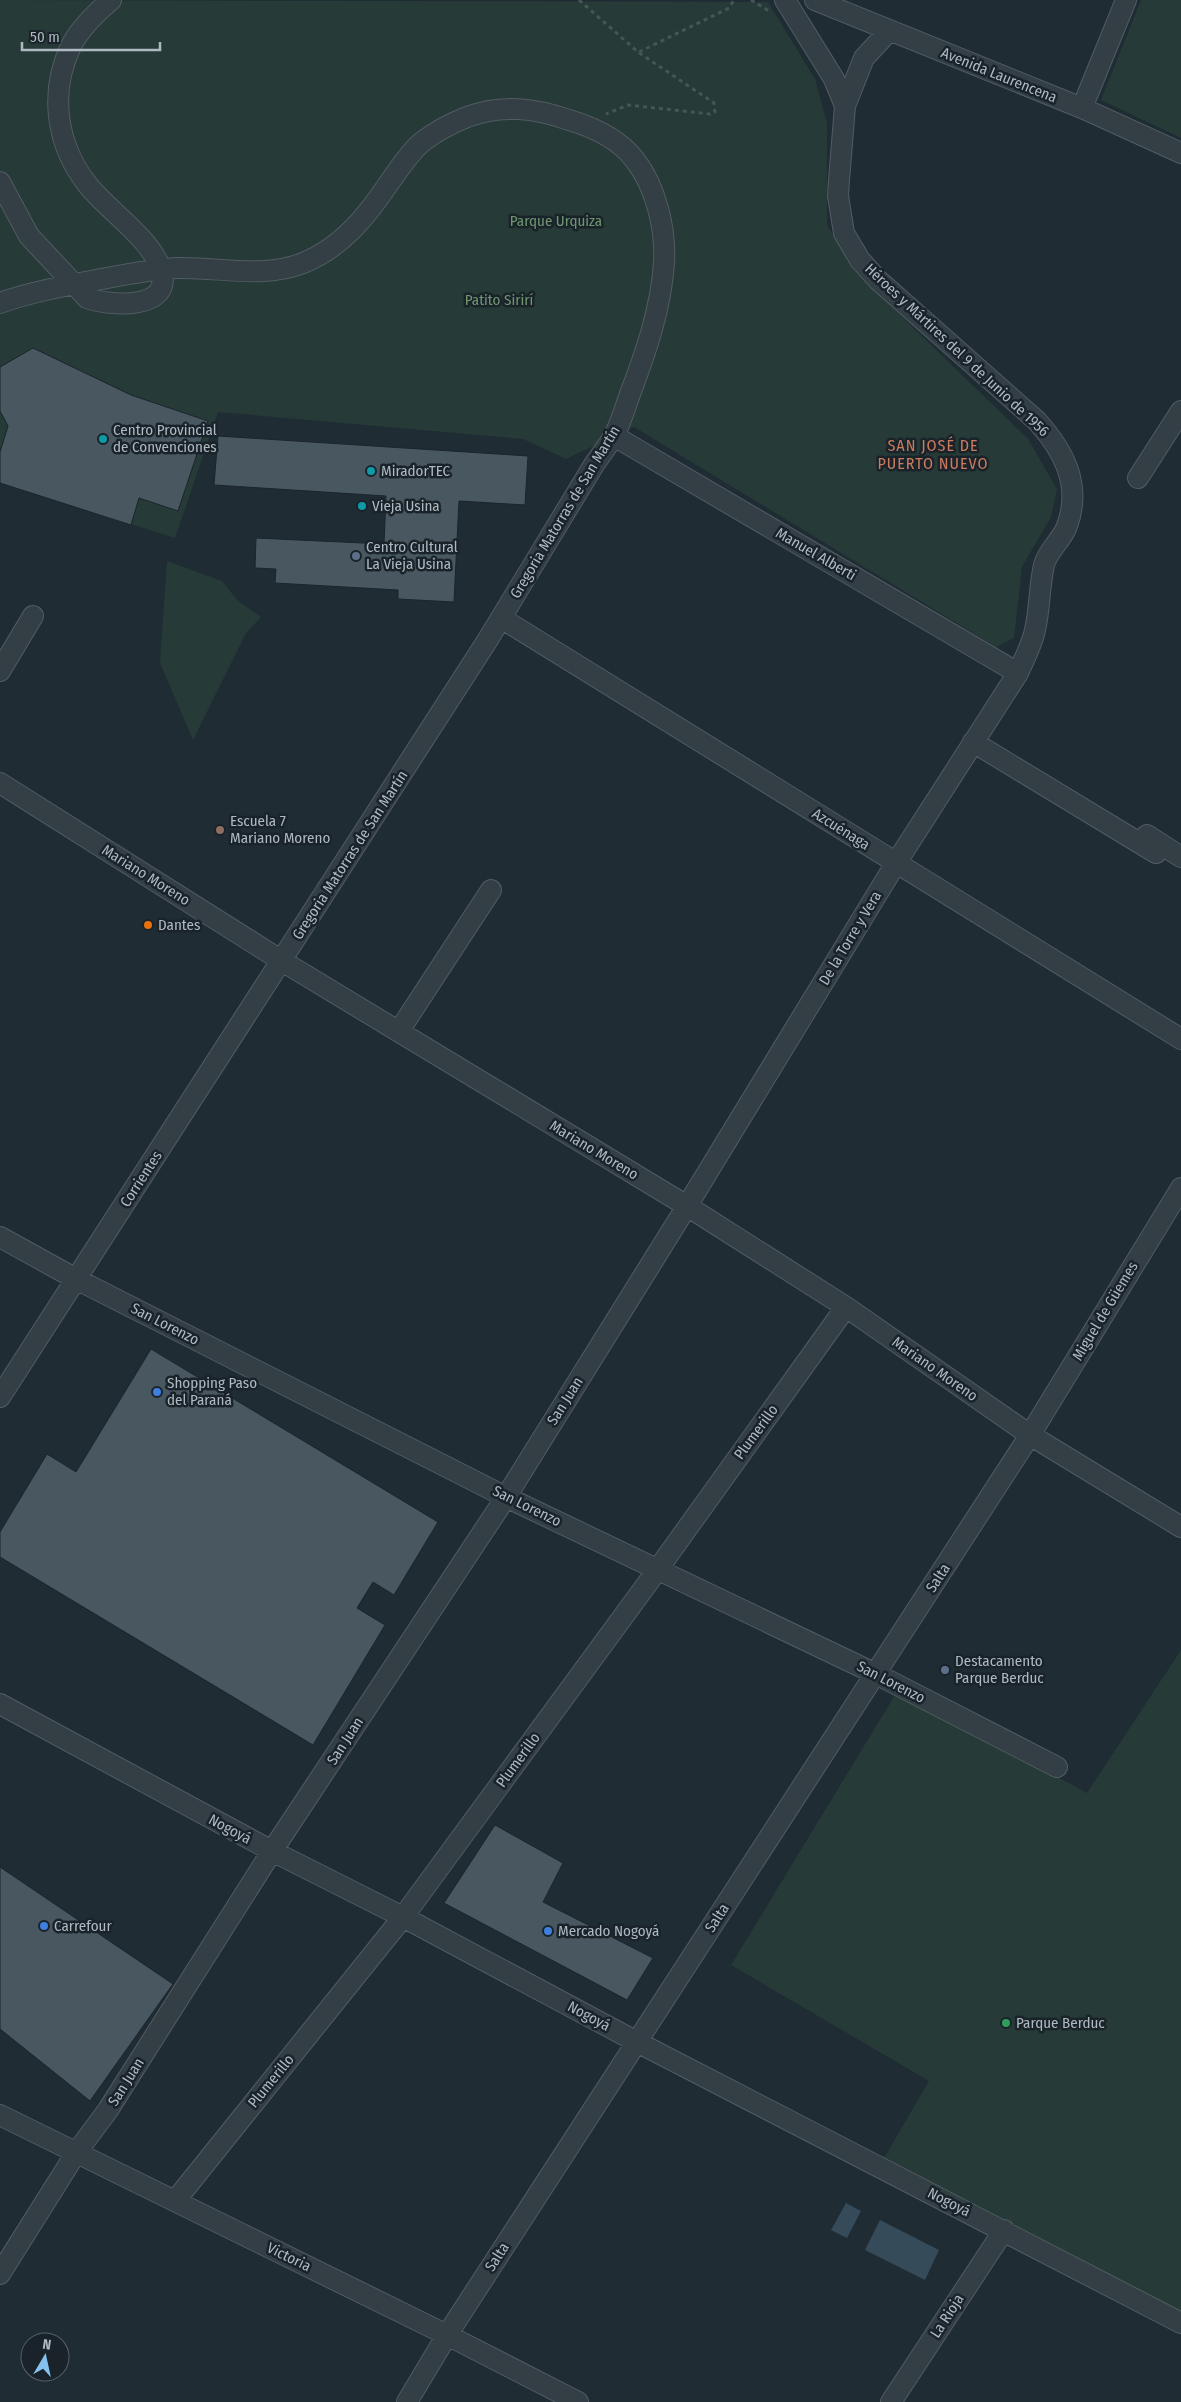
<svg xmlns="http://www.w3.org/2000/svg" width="1181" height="2402" font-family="'Fira Sans Condensed',sans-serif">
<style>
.green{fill:#263a37}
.water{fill:#354b5a}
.building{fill:#495760;stroke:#1b252b}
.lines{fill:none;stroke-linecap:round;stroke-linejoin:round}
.minor-casing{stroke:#515c63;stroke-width:22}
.path{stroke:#445655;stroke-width:3;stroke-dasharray:4 4;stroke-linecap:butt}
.minor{stroke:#343e45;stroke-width:20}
.culture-dot{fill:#0f9aa8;stroke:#192329;stroke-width:2}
.service-dot{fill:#5c6f8a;stroke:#192329;stroke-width:2}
.education-dot{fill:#8d6e63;stroke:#192329;stroke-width:2}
.food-dot{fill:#e8710a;stroke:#192329;stroke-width:2}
.shop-dot{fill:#3f7fe0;stroke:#192329;stroke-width:2}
.leisure-dot{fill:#2e9e5b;stroke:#192329;stroke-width:2}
.labels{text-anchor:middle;stroke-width:5;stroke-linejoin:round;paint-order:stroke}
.street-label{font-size:15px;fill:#aeb9c2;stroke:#192329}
.park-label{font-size:15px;fill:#6f9670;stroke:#192329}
.poi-label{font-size:15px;fill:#aeb9c2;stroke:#192329;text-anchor:start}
.neighbourhood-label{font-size:16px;letter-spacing:1px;fill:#ca7b60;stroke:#192329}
</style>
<rect width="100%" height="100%" fill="#202c34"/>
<path class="green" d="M0 0 768 2 815 79 827 123V225L863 279 1028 439 1057 489 1051 517 1022 567 1014 638 996 647 634 427 566 459 523 439 218 412 175 538 0 483Z
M1141 0H1181V138L1101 100Z
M167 561 222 581 237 600 261 617 246 633 193 740 160 663Z
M1181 1650V2314L884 2158 929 2081 731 1965 898 1690 1087 1793Z"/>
<path class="water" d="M846 2203 861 2211 847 2238 831 2230Z
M880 2220 939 2250 925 2280 865 2250Z"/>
<path class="building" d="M33 348 131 395 208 421 178 511 139 498 131 525 0 483V452L8 426 0 411V367Z
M218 436 528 456 525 505 459 501 454 602 398 599V590L275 583 276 569 255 568 256 538 384 544 386 496 214 485Z
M151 1349 438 1522 394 1595 373 1582 357 1608 385 1625 313 1745 0 1557V1532L47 1454 76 1472Z
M495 1825 563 1863 543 1902 653 1958 627 2000 444 1903Z
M0 1867 173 1984 90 2101 0 2029Z"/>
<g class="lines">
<g class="minor-casing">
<path id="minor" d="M785 0 834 79 845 106
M815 0 1082 108 1181 153
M1082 108 1126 0
M0 182 29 236 87 298C109 306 174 311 161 270 151 238 107 210 87 184 56 144 49 92 71 46 80 28 96 13 111 0
M0 303C30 292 65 286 96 280 123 275 151 269 179 268 220 267 263 279 303 263 341 248 367 216 389 183 399 169 409 153 422 142 435 132 452 123 467 117 502 104 535 108 569 120 593 127 619 139 635 160 656 187 666 229 664 263 661 308 646 352 630 394 625 408 620 425 613 438 607 446 601 455 595 463L487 641 0 1397
M614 436 1018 673
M1138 478 1181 411
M501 618 1181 1039
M0 671 33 616
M973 742 1156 853
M0 783 282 961 687 1206 846 1307 1030 1435 1181 1527
M1147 835 1181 857
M399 1031 491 890
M0 1237 76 1279 506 1497 876 1674 1057 1767
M0 1704 272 1851 403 1917 637 2042 1181 2323
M0 2115 447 2335 578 2402
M175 2201 403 1917 658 1569 846 1307
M0 2274 76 2153 108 2110 272 1851 506 1497 687 1206 896 863 1018 673C1024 659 1032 645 1035 630 1040 609 1039 587 1044 565 1048 550 1062 540 1067 526 1082 485 1064 451 1037 421L878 280 860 260 844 233 838 196 839 180 845 106 864 58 889 31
M407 2402 447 2335 1030 1435 1181 1188
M891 2402 1004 2230"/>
</g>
<path class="path" d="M579 0 638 52 714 103 715 112 710 114 628 105 606 114
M751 0 769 11
M639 52 729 8 734 0"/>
<use href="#minor" class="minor"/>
</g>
<g class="culture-dot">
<circle cx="103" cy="439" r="5"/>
<circle cx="371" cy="471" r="5"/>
<circle cx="362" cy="506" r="5"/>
</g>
<g class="service-dot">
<circle cx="356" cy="556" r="5"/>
<circle cx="945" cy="1670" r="5"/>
</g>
<circle class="education-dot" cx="220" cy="830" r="5"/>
<circle class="food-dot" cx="148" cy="925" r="5"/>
<g class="shop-dot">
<circle cx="157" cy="1392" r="5"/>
<circle cx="44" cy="1926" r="5"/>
<circle cx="548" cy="1931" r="5"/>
</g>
<circle class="leisure-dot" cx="1006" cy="2023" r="5"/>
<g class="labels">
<g class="street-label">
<text transform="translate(999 75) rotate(22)" y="5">Avenida Laurencena</text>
<text transform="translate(957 350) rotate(43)" y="5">Héroes y Mártires del 9 de Junio de 1956</text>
<text transform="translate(565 512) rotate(-59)" y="5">Gregoria Matorras de San Martín</text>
<text transform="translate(816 554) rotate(30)" y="5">Manuel Alberti</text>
<text transform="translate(841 829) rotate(32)" y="5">Azcuénaga</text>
<text transform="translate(350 855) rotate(-57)" y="5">Gregoria Matorras de San Martín</text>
<text transform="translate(146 875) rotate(32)" y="5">Mariano Moreno</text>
<text transform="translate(850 938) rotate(-59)" y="5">De la Torre y Vera</text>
<text transform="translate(594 1150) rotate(31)" y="5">Mariano Moreno</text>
<text transform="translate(141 1179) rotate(-57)" y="5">Corrientes</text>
<text transform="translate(1105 1311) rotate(-59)" y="5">Miguel de Güemes</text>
<text transform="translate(165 1324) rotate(27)" y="5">San Lorenzo</text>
<text transform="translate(935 1369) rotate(35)" y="5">Mariano Moreno</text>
<text transform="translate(565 1401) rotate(-58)" y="5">San Juan</text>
<text transform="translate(756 1432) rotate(-54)" y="5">Plumerillo</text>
<text transform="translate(527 1506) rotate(26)" y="5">San Lorenzo</text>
<text transform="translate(938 1578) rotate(-57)" y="5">Salta</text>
<text transform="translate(891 1682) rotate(27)" y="5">San Lorenzo</text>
<text transform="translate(345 1741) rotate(-57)" y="5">San Juan</text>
<text transform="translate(518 1760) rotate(-54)" y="5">Plumerillo</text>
<text transform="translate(230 1829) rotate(28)" y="5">Nogoyá</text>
<text transform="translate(717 1918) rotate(-57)" y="5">Salta</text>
<text transform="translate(589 2016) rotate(28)" y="5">Nogoyá</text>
<text transform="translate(271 2081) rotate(-51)" y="5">Plumerillo</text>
<text transform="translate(126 2082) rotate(-58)" y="5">San Juan</text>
<text transform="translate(949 2202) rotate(27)" y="5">Nogoyá</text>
<text transform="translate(289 2257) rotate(26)" y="5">Victoria</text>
<text transform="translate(497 2257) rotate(-57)" y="5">Salta</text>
<text transform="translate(947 2316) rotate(-57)" y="5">La Rioja</text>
</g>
<g class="park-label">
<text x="556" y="226">Parque Urquiza</text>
<text x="499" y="305">Patito Sirirí</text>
</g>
<g class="poi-label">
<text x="113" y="435">Centro Provincial<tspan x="113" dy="17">de Convenciones</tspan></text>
<text x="381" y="476">MiradorTEC</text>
<text x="372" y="511">Vieja Usina</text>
<text x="366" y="552">Centro Cultural<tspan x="366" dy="17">La Vieja Usina</tspan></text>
<text x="230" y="826">Escuela 7<tspan x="230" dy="17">Mariano Moreno</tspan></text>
<text x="158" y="930">Dantes</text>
<text x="167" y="1388">Shopping Paso<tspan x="167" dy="17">del Paraná</tspan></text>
<text x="955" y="1666">Destacamento<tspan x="955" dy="17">Parque Berduc</tspan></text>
<text x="54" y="1931">Carrefour</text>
<text x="558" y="1936">Mercado Nogoyá</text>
<text x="1016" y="2028">Parque Berduc</text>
</g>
<g class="neighbourhood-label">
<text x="933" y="451">SAN JOSÉ DE<tspan x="933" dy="18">PUERTO NUEVO</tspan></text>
</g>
</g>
<g transform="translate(45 2357) rotate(9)"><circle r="24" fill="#192329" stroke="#555f66"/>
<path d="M0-4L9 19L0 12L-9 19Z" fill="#85c1ef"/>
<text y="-8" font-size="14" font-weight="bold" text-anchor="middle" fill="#aeb9c2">N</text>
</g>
<path d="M22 42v8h138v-8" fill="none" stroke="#aeb9c2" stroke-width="2.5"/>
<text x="30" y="42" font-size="15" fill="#aeb9c2" stroke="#192329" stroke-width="4" paint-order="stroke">50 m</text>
</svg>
